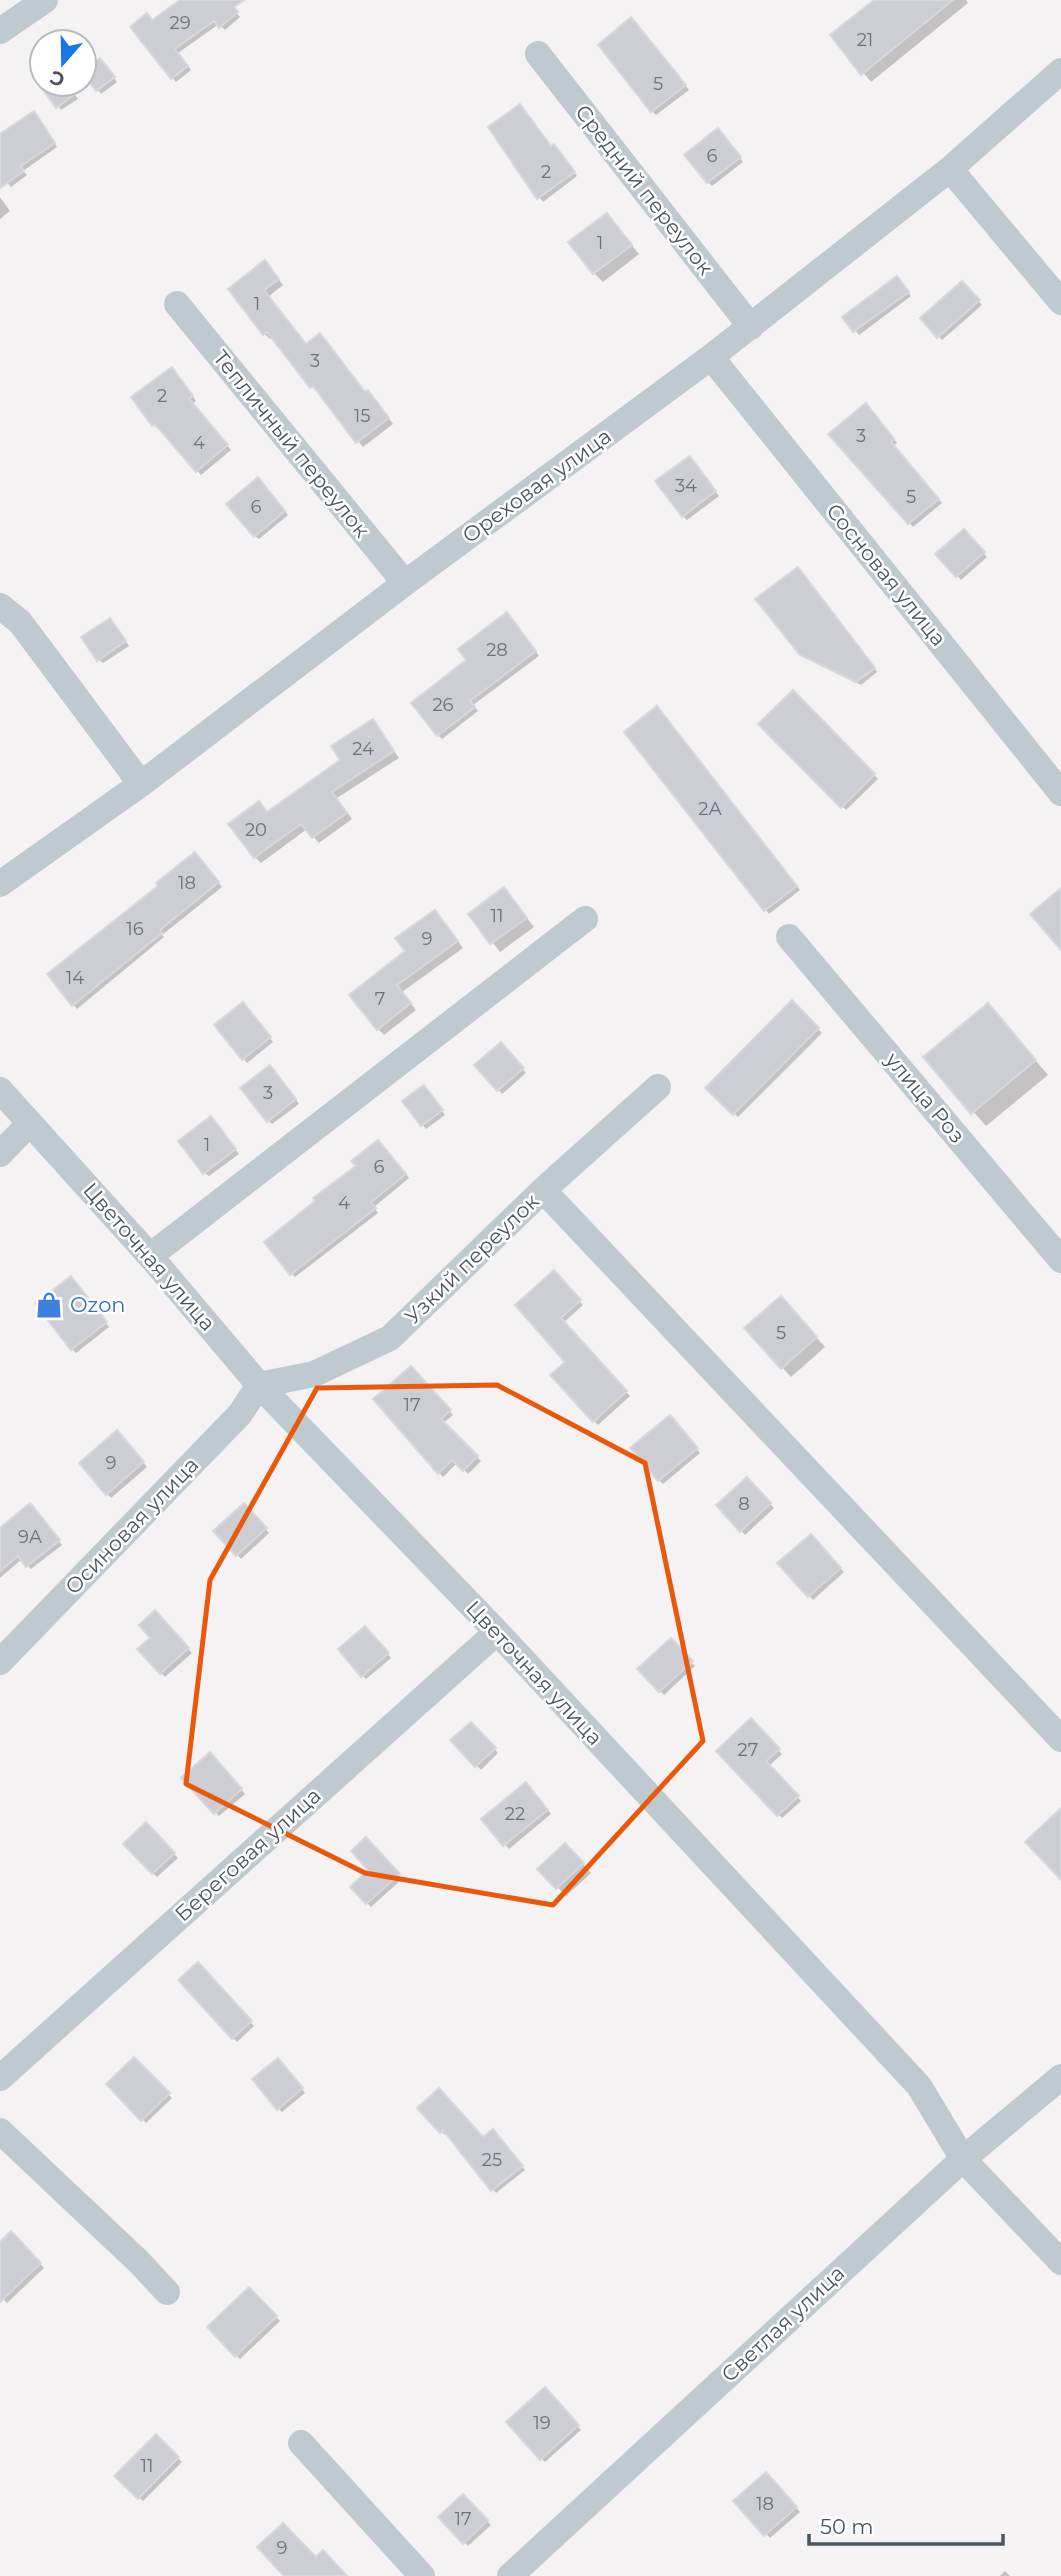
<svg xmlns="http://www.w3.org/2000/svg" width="1061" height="2576" font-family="Montserrat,sans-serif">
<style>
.shadow{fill:#0003}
.building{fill:#ccced4;stroke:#d6d8dd;stroke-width:2}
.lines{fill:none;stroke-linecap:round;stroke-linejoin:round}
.minor{stroke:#bfc9d0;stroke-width:26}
.marked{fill:none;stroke:#e8590c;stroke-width:5;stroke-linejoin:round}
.labels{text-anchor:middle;stroke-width:5;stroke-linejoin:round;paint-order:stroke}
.number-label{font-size:18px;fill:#6a737c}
.street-label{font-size:21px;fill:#49555f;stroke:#fff}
.shop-label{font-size:21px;fill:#366cbe;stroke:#fff;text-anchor:start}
</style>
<rect width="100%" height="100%" fill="#f4f2f2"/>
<path class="shadow" d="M183 0H226L240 17 225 30 219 24 178 53 191 70 176 82 132 27 153 22Z
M881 0H966L968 3 871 82 832 35Z
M635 23 689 90 656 115 652 111Z
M104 64 117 82 101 94 98 90Z
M45 84H67L78 99 61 110Z
M38 117 57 147 23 171 27 175 11 187 0 173V136Z
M722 134 743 162 712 186 708 182Z
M551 148 557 150 577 176 543 202 519 172Z
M0 197 10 211 0 219Z
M607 215 639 254 603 282 594 273Z
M270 268 283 285 268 297 306 346 373 397 393 424 363 447 319 391 317 392 312 387 273 336 270 339 265 334 230 289Z
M901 282 911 296 859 335 845 317Z
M962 283 982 305 942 340 922 318Z
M176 373 196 401 192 404 231 450 201 475 160 427 158 429 154 425Z
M869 410 897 443 893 446 942 503 913 527 864 470Z
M693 462 719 496 687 520 683 516Z
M261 483 288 515 259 539 255 536Z
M964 531 987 557 961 580 938 554Z
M801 574 877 672 861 685 806 658 801 653Z
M511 618 539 656 473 705 478 711 442 739 438 735 469 660Z
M114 624 129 646 103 663 99 660Z
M793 692 878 779 846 810 760 724Z
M661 712 800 890 769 914 626 732Z
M373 721 399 758 337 798 352 819 319 843 307 829 261 863 255 857 268 814 343 760Z
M199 858 222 887 162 935 164 937 77 1009 49 975Z
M504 890 534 927 500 952 470 914Z
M435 912 463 948 402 992 416 1010 384 1035 378 1029 407 952Z
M792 1003 822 1033 738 1117 708 1088Z
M988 1005 1048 1075 986 1126 926 1057Z
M247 1008 273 1042 247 1063 217 1026Z
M501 1044 526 1073 502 1094 477 1065Z
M274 1071 299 1104 272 1124 269 1121Z
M428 1091 445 1115 426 1129 405 1101Z
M215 1122 239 1154 209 1176 205 1173Z
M382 1146 409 1178 374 1207 378 1213 295 1277 291 1273Z
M554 1273 583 1305 563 1323 630 1396 598 1425 553 1376 568 1362 517 1305Z
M75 1283 109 1327 76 1353 72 1349Z
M789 1307 825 1347 791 1377 747 1329Z
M411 1368 453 1415 443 1423 481 1461 468 1474 457 1463 443 1477 375 1400Z
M674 1421 700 1453 663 1484 659 1480Z
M121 1436 147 1467 111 1498 107 1494Z
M747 1479 774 1508 745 1535 718 1506Z
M244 1505 269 1533 241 1559 215 1531Z
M33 1509 62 1545 31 1569 22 1559 0 1578V1529Z
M811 1536 844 1572 813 1600 780 1563Z
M155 1612 192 1653 165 1677 140 1649 153 1638Z
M365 1628 391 1658 366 1679 363 1676Z
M671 1640 695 1666 664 1695 640 1669Z
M751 1720 782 1754 769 1766 801 1801 782 1818 718 1751Z
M471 1724 498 1753 481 1770 453 1741Z
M210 1754 245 1794 219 1816 184 1778Z
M530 1788 551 1814 509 1849 483 1819Z
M146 1825 178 1858 157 1877 126 1844Z
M366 1840 402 1879 371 1907 352 1887 371 1871Z
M565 1845 591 1873 566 1896 540 1869Z
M198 1965 254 2026 237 2042 181 1981Z
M134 2059 172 2098 146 2123 108 2084Z
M282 2064 305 2093 282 2112 278 2108Z
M419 2108 483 2139 497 2135 525 2170 496 2193 447 2133 445 2135Z
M11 2233 44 2268 7 2303 0 2296V2244Z
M249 2289 280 2321 240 2359 209 2327Z
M544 2389 581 2430 545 2462 508 2422Z
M156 2436 182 2462 143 2501 117 2476Z
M766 2475 800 2512 770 2538 736 2501Z
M463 2496 491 2525 468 2546 441 2517Z
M1005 2571 1010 2576H1000Z"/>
<path class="building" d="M180 0H244L234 7 238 12 219 28 214 21 175 49 188 66 171 79 130 27 147 13 152 20Z
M874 0H953L861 75 830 35Z
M631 17 686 85 651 112 598 45Z
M100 58 115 77 96 91 84 74V69Z
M39 84H89L56 108Z
M520 104 551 146 554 144 575 172 537 199 488 127Z
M34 111 55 143 21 166 24 171 0 188V134Z
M718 128 741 157 707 183 684 155Z
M607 213 632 245 593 274 568 242Z
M265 260 279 279 264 290 306 344 320 333 365 392 368 390 389 418 356 443 313 386 310 388 267 332 263 335 228 289Z
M897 276 909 292 853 332 842 317Z
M962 281 980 300 937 338 920 318Z
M172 367 193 396 189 399 228 445 196 472 155 424 152 426 131 397Z
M866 403 894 439 891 442 939 499 908 524 828 434Z
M690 456 716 491 682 517 655 481Z
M258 477 285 511 254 537 226 504Z
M964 529 985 552 956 577 935 554Z
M798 567 875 668 856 682 800 655 755 599Z
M507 612 536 651 470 701 475 707 437 736 411 703 466 660 458 649Z
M110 618 126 641 97 661 81 637Z
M793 690 875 774 841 808 758 724Z
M657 706 797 886 764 911 624 732Z
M373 719 394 751 332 792 347 813 312 838 301 824 254 858 228 824 259 801 267 812 340 760 331 746Z
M195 852 219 882 160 930 162 933 72 1006 47 974 158 886 156 883Z
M504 887 527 918 490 944 468 914Z
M1061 888V950L1030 914Z
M435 910 458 941 397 985 411 1003 377 1030 349 995 405 951 395 938Z
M792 1000 819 1028 733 1115 705 1088Z
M243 1002 271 1037 242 1060 214 1025Z
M988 1003 1036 1060 971 1114 923 1057Z
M501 1042 524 1068 497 1091 474 1065Z
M270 1065 296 1099 267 1122 240 1088Z
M424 1085 443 1110 421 1126 402 1101Z
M211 1116 236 1149 203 1174 178 1141Z
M378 1140 406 1174 371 1202 376 1208 290 1275 264 1242 315 1201 313 1198 356 1166 351 1161Z
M554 1270 581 1300 561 1318 627 1391 593 1422 550 1375 565 1362 515 1305Z
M71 1276 107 1322 71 1350 35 1304Z
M781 1296 817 1337 781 1369 744 1328Z
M411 1366 451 1410 441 1419 478 1456 463 1471 452 1460 438 1474 373 1399Z
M670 1415 698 1448 658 1481 630 1448Z
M117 1430 144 1462 106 1495 79 1463Z
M747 1477 771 1503 740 1532 716 1505Z
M30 1503 60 1540 26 1567 18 1556 0 1571V1528Z
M244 1503 267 1528 236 1556 213 1531Z
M811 1534 841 1568 808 1597 777 1563Z
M155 1610 189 1648 160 1674 137 1649 150 1638 139 1625Z
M365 1626 389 1653 361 1677 338 1649Z
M671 1638 693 1661 659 1692 637 1669Z
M751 1718 780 1749 766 1761 799 1796 777 1816 716 1751Z
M471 1722 496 1748 475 1767 450 1740Z
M210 1752 242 1789 214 1814 181 1778Z
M526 1782 548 1810 503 1846 481 1819Z
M1061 1808V1880L1025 1842Z
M146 1822 175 1853 152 1874 123 1844Z
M366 1837 400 1874 366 1904 350 1887 368 1870 351 1851Z
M565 1843 584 1863 556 1889 537 1869Z
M198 1962 252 2021 232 2039 178 1980Z
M134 2057 170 2093 141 2121 106 2084Z
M278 2058 303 2088 277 2110 252 2079Z
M439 2088 483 2137 493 2129 523 2166 491 2191 443 2130 440 2133 417 2108Z
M11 2231 41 2263 0 2302V2242Z
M249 2287 277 2316 235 2357 207 2327Z
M545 2387 579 2425 540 2460 506 2422Z
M156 2434 179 2457 138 2499 114 2476Z
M766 2472 797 2507 764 2536 733 2501Z
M463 2494 488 2520 463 2544 438 2517Z
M283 2523 316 2557 323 2550 347 2576H284L257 2547Z"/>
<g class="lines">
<path class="minor" d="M0 31 45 0
M538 54 751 327
M950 169 1061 302
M177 304 405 583
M711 357 1061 793
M0 606 20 622 141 784
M0 884 141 784 405 583 711 357 950 169 1061 71
M789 937 1061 1260
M0 1090 150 1256 259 1385 497 1632 919 2086 963 2159 1061 2262
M0 1154 30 1123
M543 1190 1061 1739
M150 1256 585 919
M0 1662 240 1414 259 1385 314 1374 390 1338 543 1190 658 1087
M0 2078 497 1632
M0 2131 139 2262 167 2292
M301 2443 422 2576
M510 2576 963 2159 1061 2077"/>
</g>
<path class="marked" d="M497 1385 645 1463 703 1741 553 1905 365 1873 186 1784 210 1580 317 1388Z"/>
<defs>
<g id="shop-bare" transform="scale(2.1)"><path d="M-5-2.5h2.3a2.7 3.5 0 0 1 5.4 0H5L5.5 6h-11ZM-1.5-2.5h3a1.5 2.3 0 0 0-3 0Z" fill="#3f7fe0" stroke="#fff" stroke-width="2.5" paint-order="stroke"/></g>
</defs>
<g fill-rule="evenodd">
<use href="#shop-bare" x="49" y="1305"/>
</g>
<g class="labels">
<g class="number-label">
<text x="180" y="29">29</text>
<text x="865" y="46">21</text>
<text x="658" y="90">5</text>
<text x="712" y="162">6</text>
<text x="546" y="178">2</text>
<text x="600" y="249">1</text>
<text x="257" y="310">1</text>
<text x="315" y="367">3</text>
<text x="162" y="402">2</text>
<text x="362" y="422">15</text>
<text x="861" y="442">3</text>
<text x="199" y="449">4</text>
<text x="686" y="492">34</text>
<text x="911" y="503">5</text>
<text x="256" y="513">6</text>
<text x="497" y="656">28</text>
<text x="443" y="711">26</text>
<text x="363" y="755">24</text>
<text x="710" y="815">2А</text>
<text x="256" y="836">20</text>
<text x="187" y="889">18</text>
<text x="497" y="922">11</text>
<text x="135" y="935">16</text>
<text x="427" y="945">9</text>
<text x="75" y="984">14</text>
<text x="380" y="1005">7</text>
<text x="268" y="1099">3</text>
<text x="207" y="1151">1</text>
<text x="379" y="1173">6</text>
<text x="344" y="1209">4</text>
<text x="781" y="1339">5</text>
<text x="412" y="1411">17</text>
<text x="111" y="1469">9</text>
<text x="744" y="1510">8</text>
<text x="30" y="1543">9А</text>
<text x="748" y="1756">27</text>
<text x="515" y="1820">22</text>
<text x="492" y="2166">25</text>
<text x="542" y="2429">19</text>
<text x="147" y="2472">11</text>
<text x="765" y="2510">18</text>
<text x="463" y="2525">17</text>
<text x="282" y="2554">9</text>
</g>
<g class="street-label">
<text transform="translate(644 190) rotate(52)" y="7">Средний переулок</text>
<text transform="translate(291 444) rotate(51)" y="7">Тепличный переулок</text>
<text transform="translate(537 486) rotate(-36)" y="7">Ореховая улица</text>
<text transform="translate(886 575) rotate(51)" y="7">Сосновая улица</text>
<text transform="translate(925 1098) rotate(50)" y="7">улица Роз</text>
<text transform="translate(149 1257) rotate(49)" y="7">Цветочная улица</text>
<text transform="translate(472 1259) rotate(-44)" y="7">Узкий переулок</text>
<text transform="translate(132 1526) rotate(-46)" y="7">Осиновая улица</text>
<text transform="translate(534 1673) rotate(47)" y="7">Цветочная улица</text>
<text transform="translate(248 1855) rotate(-42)" y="7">Береговая улица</text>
<text transform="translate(783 2324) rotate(-43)" y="7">Светлая улица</text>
</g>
<g class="shop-label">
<text x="70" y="1312">Ozon</text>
</g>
</g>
<g transform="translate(63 63) rotate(200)"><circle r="33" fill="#ffffff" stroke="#b6bbbf" stroke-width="2"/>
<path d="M0-5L12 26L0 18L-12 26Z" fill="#1976e6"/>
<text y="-10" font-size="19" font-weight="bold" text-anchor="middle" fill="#49555f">С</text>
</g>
<path d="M809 2534v10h194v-10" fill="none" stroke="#49555f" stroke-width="3.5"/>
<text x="820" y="2534" font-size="21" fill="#49555f" stroke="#ffffff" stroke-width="5" paint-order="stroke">50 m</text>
</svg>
